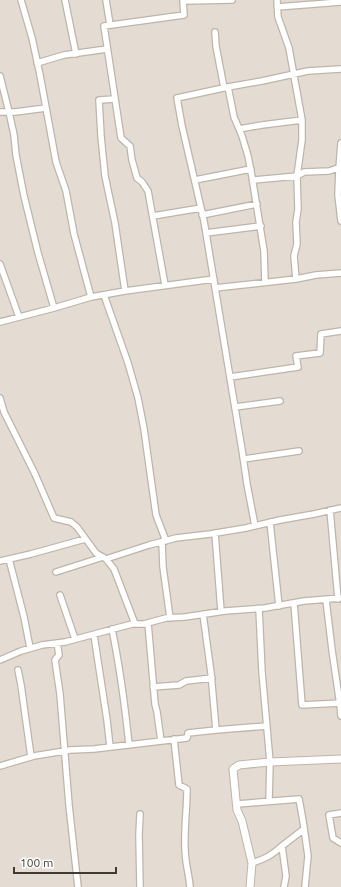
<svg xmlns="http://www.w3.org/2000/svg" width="341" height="887" font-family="Ubuntu,sans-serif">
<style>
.residential{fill:#e4dcd2}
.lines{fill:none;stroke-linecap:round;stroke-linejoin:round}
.minor-casing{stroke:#beb4aa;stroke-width:8}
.tertiary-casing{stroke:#beb4aa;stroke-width:9}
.minor{stroke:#fff;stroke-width:5.5}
.tertiary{stroke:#fff;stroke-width:7}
</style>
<rect width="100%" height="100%" fill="#f1ebe4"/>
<path class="residential" d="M0 0H341V887H0Z"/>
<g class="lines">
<g class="minor-casing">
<path id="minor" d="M21 0 32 38 40 75 56 162 66 191 74 234 91 297
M65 0 76 54
M106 0 110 25
M277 0 278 17 289 48 302 120V140L297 176 298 209 296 222 297 244 294 256 296 279
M277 7 341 2
M215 32 216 46 224 88
M37 63 64 55 107 49
M0 76 9 112 14 135 16 155 24 196 38 253 54 308
M228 87 234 117 242 136 248 156 252 177 264 251 265 282
M115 99 99 100 101 136 105 176 115 223 125 291
M0 112H15L46 108
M239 129 262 125 302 120
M341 143 339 168 338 195 341 221
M195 180 251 169
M253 180 297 176 304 172 329 171 341 167
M202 215 257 204
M153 216 201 208
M206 233 261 226
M0 264 19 317
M165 285 148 191 142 182 137 178 132 160 130 146 121 138 104 26 184 15 183 1 232 0
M215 288 296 279 316 275 341 273
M104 295 128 363 138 398 144 429 156 515 166 541
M0 322 54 308 91 297 125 291 214 279
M230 377 298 367 296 356 320 353 321 334 341 331
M0 398 4 412 35 474 54 518 71 522 77 527 96 553 106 559 114 569 135 624
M235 407 280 401
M244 459 299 451
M330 510 338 599
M270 522 279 606
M255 526 247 484 242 450 204 221 182 126 177 98 228 87 262 81 308 71 341 69
M215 533 221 611
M162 542 163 567 170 618
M9 559 24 617 30 648
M106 559 149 545 176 538 210 534 246 528 280 520 314 514 341 508
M0 561 31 554 85 539
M56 572 103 557
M60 595 75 639
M326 600 332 650 340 705 341 716
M294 603 302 705 341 703
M259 609 262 672 270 762 269 801
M203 614 211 673 216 730 267 726
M148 623 155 704 157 712 161 741
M112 629C120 668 125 706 129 745
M94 635 107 720 110 747
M57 643 59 655 55 660 60 694 69 805 78 887
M0 660 21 651 42 645 65 642 132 624H144L166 618 185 617 225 611 265 608 304 601 341 598
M18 670 21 685 31 757
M153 687 179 685 186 681 212 678
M174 739 179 785 187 789C187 809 184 829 185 849 185 862 189 874 190 887
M0 766 34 756 70 750 94 749 187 738 188 733 216 730
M237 804 299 799 303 821 308 856 305 887
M341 813 329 815 333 838 341 843
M252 863C265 859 272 855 282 846
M140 887 139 835 140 814
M284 887 286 876 282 846 304 829"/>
</g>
<g class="tertiary-casing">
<path id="tertiary" d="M250 887 252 863 242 821 237 810 233 769 239 765 270 762 341 759"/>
</g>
<use href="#minor" class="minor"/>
<use href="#tertiary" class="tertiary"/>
</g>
<path d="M14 867v6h102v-6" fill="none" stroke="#423b34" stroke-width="2"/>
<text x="20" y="867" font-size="12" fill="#423b34" stroke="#ffffff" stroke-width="3" paint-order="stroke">100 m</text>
</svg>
